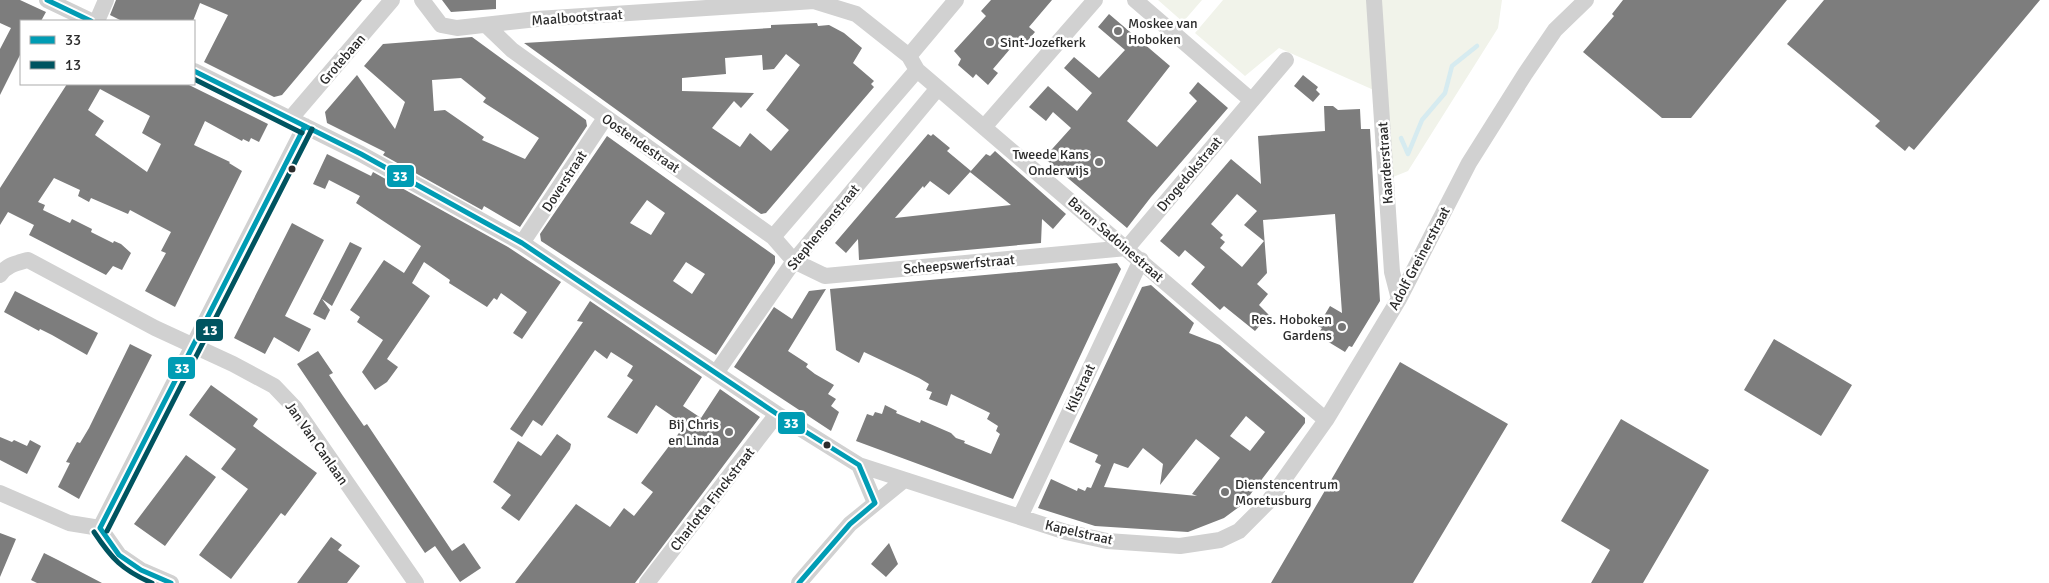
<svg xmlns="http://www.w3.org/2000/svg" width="2049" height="583" font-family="Signika,sans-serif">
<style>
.green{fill:#f1f3ea}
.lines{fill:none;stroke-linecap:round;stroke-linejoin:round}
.stream{stroke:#d6ebf0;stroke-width:4.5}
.building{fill:#7d7d7d;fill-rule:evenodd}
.street{stroke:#d1d1d1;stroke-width:16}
.bus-1-casing{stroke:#fff;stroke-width:9}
.bus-2-casing{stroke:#fff;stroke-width:9}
.bus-1{stroke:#009cb4;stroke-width:5}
.bus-2{stroke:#005460;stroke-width:5}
.poi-dot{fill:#767676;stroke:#fff;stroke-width:2}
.bus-dot{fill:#2c2c2c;stroke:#fff;stroke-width:2}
.labels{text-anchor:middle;stroke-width:5;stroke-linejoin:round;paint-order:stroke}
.street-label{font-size:14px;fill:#2c2c2c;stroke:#fff}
.poi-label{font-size:14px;fill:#2c2c2c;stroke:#fff;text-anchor:start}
.line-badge{stroke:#fff;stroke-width:2}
.badge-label{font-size:14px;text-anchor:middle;font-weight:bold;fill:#fff}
</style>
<rect width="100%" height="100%" fill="#fff"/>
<path class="green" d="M1158 0H1202L1183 22Z
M1223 0H1502L1498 28 1408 171 1393 177 1376 91 1279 48 1245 76 1195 33Z"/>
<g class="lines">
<path class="stream" d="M1401 138 1408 154 1422 120 1445 93 1452 66 1477 46"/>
</g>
<path class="building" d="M0 0H20L46 12 41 21H21V53L0 95V49L11 28 0 23Z
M116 0H362L282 95 274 97 204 62 228 15 200 3 193 21H122L110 15Z
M442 0H496V9L451 12Z
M991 0H1052L1029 27 1035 32 1023 46 1016 42 993 69 998 73 988 85 976 74 973 78 958 65 961 59 954 51 986 16 981 11Z
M1623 0H1787L1691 118H1662L1583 52 1614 16 1612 14Z
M1824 0H2040L1914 150 1909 146 1905 151 1875 126 1880 121 1787 44Z
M1109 14 1170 66 1127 121 1157 147 1197 101 1189 93 1198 82 1228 108 1151 197 1127 228 1044 158 1071 128 1053 112 1046 121 1029 107 1048 86 1077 111 1092 93 1064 68 1074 57 1099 78 1125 50 1098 27Z
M817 23 818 26 829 25 844 33 862 48 853 63 874 81 871 84 874 87 766 213 761 214 524 43 771 28V25ZM786 54 800 65 766 110 789 130 771 151 750 133 740 147 712 128 734 101 741 108 754 93 682 91V78L726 74 725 58 762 55 763 70 774 69Z
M472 37 586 120 587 126 520 227 484 206 482 210 383 155 385 152 327 123 325 112 357 75 395 129 405 102 364 66 383 44ZM461 78 486 98 483 102 539 138 525 159 482 140 484 137 445 110 434 111 432 80Z
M1303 75 1318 87 1316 90 1320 94 1313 102 1294 86Z
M67 84H187L268 124 259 142 251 138 249 142 243 139 242 141 205 121 194 145 230 162 229 163 242 171 175 307 145 291 166 253 161 251 171 232 130 210 128 214 91 198 89 202 78 196 80 190 54 178 38 202 45 205 43 210 70 223 72 219 92 229 91 232 113 243 114 241 121 244 131 253 122 270 113 266 106 275 29 235 34 225 8 212 0 225V188ZM100 89 150 116 142 133 161 144 147 172 95 135 104 121 88 110Z
M1324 106H1333L1338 110 1360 109 1361 129H1370L1380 301 1352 347 1349 346 1345 352 1317 335 1322 328 1318 326 1330 306 1342 313 1335 214 1263 220 1267 273 1257 284 1268 294 1259 305 1269 315 1255 331 1224 306 1220 310 1191 284 1205 267 1185 250 1179 257 1160 241 1231 159 1261 184 1258 136 1325 131ZM1237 194 1257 211 1244 225 1264 241 1242 267 1220 248 1225 242 1220 238 1223 235 1211 224Z
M928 134 931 136 933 134 950 148 947 151 971 171 949 195 930 181 924 188 923 186 895 218 1011 205 970 172 986 154 990 156 995 151 1066 214 1053 229 1042 219 1041 243 859 260 858 239 846 253 835 243Z
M607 136 775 256V263L716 355 541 241 540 234ZM647 200 665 213 651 235 630 223ZM686 262 705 274 692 294 673 281Z
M327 154 371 176 373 172 508 247 561 282 522 339 513 333 527 312 501 293 497 300 494 298 487 307 449 283 450 280 424 262 412 283 430 296 387 359 398 367 387 382 375 390 362 372 383 340 357 322 360 317 350 310 384 260 404 273 421 246 356 203 360 196 329 180 325 189 313 184Z
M292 223 324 240 285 316 311 329 299 352 274 337 265 354 234 338Z
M350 242 362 248 332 306 322 299 330 310 325 320 313 314Z
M1117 263 1121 269 1013 499 856 441 867 414 873 416 875 412 882 414 885 405 897 411 896 413 920 423 921 420 951 433 956 438 965 441 964 443 991 454 1000 434 996 431 998 426 987 419 990 413 951 394 947 406 929 399 932 392 926 390 929 384 919 378 864 352 859 363 836 350 830 289Z
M1151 285 1194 323 1189 333 1220 345 1305 418V423L1243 504 1224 518 1188 532 1095 526 1038 508 1051 479 1077 491 1078 488 1085 491 1087 487 1091 488 1101 465 1095 462 1098 455 1069 442 1142 287ZM1246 416 1265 432 1250 451 1230 436ZM1196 439 1220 458 1192 494 1197 496 1104 487 1114 463 1128 468 1143 448 1163 464 1160 485Z
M826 289 788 351 808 364 806 367 815 374 834 385 828 394 836 399 831 406 839 412 831 431 734 367 774 307 792 319 809 291Z
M15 291 98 333 87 355 52 335 40 329 39 331 4 312Z
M590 301 702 377 683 406 701 418 720 389 760 417 635 583H515L576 504 610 527 624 508 634 516 653 492 641 483 685 425 656 405 637 434 607 417 633 380 627 376 633 366 611 352 607 359 595 350 542 426 533 420 522 437 510 429 583 322 577 321Z
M1774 339 1852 385 1821 436 1744 390Z
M130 344 152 355 79 499 58 487 70 463 66 462 77 442 80 443 89 428Z
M318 351 333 373 329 375 343 396 364 426 367 424 452 551 464 543 481 568 460 582 435 546 425 553 297 364Z
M1400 362 1508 424 1413 583H1271Z
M211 385 258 419 253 426 317 473 285 516 281 513 231 579 199 555 248 489 221 469 236 449 189 415Z
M1621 419 1709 470 1643 583H1591L1610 550 1561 521Z
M557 434 571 444 570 449 519 521 501 508 511 495 493 482 518 441 541 456Z
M0 437 12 442 14 440 27 446 30 440 41 446 27 474 0 460Z
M186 455 216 477 165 546 134 524Z
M0 533 16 539 0 577Z
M331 537 342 545 338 550 360 566 347 583H297Z
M889 543 898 564 886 577 871 564Z
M44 553 58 560 102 583H37L31 580Z"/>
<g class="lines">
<path class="street" d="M47 0 91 21
M422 0 441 25 457 28 537 19 814 1 856 14 909 56 917 70 1326 420
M1135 0 1251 100
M1374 0 1392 272 1399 299
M97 21 106 0
M486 25 512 50 773 237 794 261 825 276 1127 248 1286 60
M909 56 956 0
M194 71 361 154 522 243 777 414 859 465 1066 532 1107 541 1180 546 1220 540 1239 531 1268 502 1326 420 1399 299 1469 163 1525 74 1555 30 1586 0
M291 118 392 0
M985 126 1095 0
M773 237 917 70
M522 243 605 118
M0 275C6 265 17 263 28 260L155 328 233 364 274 386 295 408 416 583
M716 373 794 261 938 88
M859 465 875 503
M0 493 69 523 100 528 119 555 141 570 171 583
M1020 517 1141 260
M100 528 305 126
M647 583 777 414
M799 583 850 524 904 480"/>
<g class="bus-1-casing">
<path id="bus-1" d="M47 0 91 21
M194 71 361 154 522 243 777 414 859 465 875 503 850 524 799 583
M171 583 141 570 119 555 100 528 305 126"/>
</g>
<g class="bus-2-casing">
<path id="bus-2" d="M194 79 302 133
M107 531 312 129
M94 532C112 559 122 570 152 583"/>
</g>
<use href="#bus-1" class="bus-1"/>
<use href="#bus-2" class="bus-2"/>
</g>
<g class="poi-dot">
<circle cx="1118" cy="31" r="5"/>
<circle cx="990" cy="42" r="5"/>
<circle cx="1099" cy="162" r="5"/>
<circle cx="1342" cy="327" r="5"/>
<circle cx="729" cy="432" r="5"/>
<circle cx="1225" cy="492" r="5"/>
</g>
<g class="bus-dot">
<circle cx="292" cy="169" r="4.5"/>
<circle cx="827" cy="445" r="4.5"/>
</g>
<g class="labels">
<g class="street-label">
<text transform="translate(577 17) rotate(-4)" y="5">Maalbootstraat</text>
<text transform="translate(342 59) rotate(-49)" y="5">Grotebaan</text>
<text transform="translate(641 143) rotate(35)" y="5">Oostendestraat</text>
<text transform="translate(1385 163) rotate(-94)" y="5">Kaarderstraat</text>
<text transform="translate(1189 174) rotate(-50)" y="5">Drogedokstraat</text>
<text transform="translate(564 181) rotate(-57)" y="5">Doverstraat</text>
<text transform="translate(823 227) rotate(-51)" y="5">Stephensonstraat</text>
<text transform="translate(1116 239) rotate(41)" y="5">Baron Sadoinestraat</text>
<text transform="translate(1419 258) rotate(-62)" y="5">Adolf Greinerstraat</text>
<text transform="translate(959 264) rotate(-5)" y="5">Scheepswerfstraat</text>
<text transform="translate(1080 388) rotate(-65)" y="5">Kilstraat</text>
<text transform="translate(317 443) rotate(55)" y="5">Jan Van Canlaan</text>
<text transform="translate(712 499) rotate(-52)" y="5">Charlotta Finckstraat</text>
<text transform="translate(1079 532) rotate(13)" y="5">Kapelstraat</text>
</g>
<g class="poi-label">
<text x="1128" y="28">Moskee van<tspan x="1128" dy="16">Hoboken</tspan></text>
<text x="1000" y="47">Sint-Jozefkerk</text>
<text x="1089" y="159" text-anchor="end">Tweede Kans<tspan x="1089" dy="16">Onderwijs</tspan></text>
<text x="1332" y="324" text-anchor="end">Res. Hoboken<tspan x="1332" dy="16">Gardens</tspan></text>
<text x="719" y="429" text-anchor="end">Bij Chris<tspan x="719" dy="16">en Linda</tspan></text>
<text x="1235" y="489">Dienstencentrum<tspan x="1235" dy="16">Moretusburg</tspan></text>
</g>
</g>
<g class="line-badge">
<rect x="386" y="164" width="29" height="24" rx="5" fill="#009cb4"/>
<rect x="195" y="318" width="29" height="24" rx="5" fill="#005460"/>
<rect x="167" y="356" width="29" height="24" rx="5" fill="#009cb4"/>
<rect x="777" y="411" width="29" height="24" rx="5" fill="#009cb4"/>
</g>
<g class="badge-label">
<text x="400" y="181">33</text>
<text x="210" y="335">13</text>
<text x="182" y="373">33</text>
<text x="791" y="428">33</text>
</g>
<rect x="20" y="20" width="175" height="65" fill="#ffffff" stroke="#ababab"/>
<rect x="30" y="36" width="25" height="8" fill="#009cb4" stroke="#ababab"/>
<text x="65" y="45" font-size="15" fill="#2c2c2c">33</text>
<rect x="30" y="61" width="25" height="8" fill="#005460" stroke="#ababab"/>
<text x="65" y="70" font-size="15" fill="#2c2c2c">13</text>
</svg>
